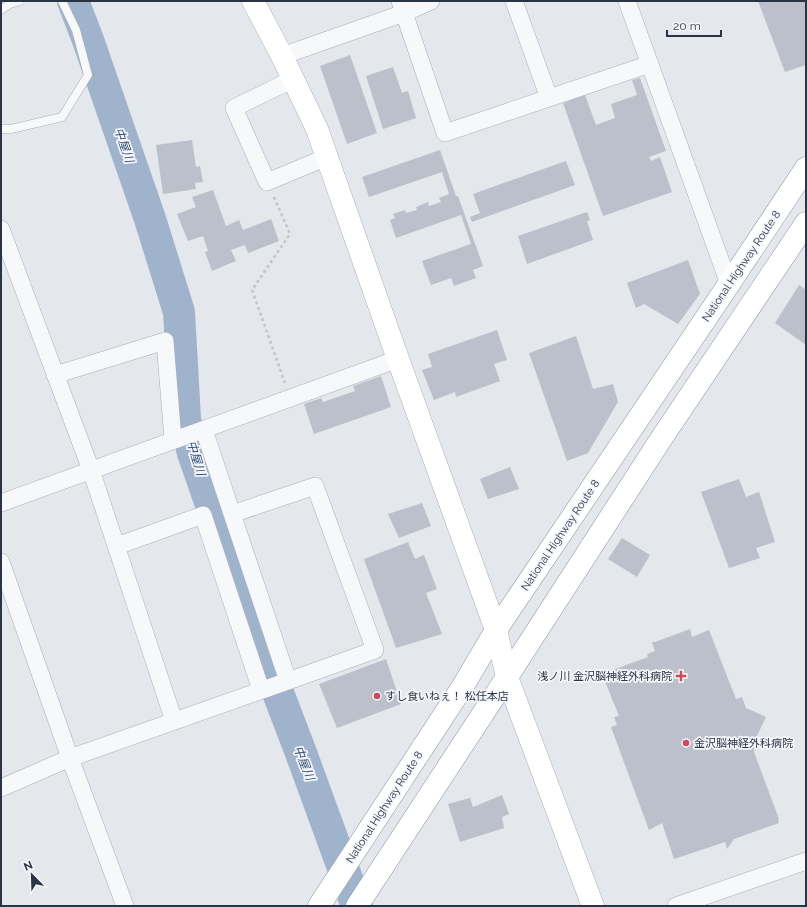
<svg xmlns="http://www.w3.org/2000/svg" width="807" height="907" font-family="Raleway,'Noto Sans JP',sans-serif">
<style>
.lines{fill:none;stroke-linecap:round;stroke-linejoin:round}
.river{stroke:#9fb4cc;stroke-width:32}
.building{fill:#bbc0ca}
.lane-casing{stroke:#a9aeb7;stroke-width:9}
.street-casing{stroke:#a9aeb7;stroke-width:18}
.secondary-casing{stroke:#a9aeb7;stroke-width:23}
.highway-casing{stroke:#8b94a3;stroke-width:23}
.path{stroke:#c2c5cb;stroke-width:2.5;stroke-dasharray:3 3;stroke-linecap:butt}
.lane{stroke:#f7f8fa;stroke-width:8}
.street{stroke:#f7f8fa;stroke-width:17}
.secondary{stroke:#fff;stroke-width:22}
.highway{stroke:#fff;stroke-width:22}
.poi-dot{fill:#d1495b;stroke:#f4f6f9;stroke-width:1.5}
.labels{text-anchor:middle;stroke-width:3.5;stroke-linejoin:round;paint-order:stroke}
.street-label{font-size:11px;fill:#2b3445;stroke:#f4f6f9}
.poi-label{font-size:11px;fill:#2b3445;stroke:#f4f6f9;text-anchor:start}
.water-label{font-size:12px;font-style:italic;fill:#34527a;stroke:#f4f6f9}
</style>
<rect width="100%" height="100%" fill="#e4e7ec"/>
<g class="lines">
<path class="river" d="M73 1 88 40 150 219 179 312 185 419 193 453 259 643 301 753 357 906"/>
</g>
<path class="building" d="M758 1H806V65L785 72Z
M350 55 377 133 347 144 320 66Z
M393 67 402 93 408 91 416 118 383 129 366 76Z
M640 78 666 151 649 157 651 161 660 157 672 192 603 216 563 103 585 95 596 125 615 118 611 104 637 95 632 80Z
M192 140 196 167 200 166 203 182 195 183 196 189 163 194 156 145Z
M440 150 456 196H458L483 266 473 270 476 278 454 286 451 278 431 285 422 261 471 244 461 215 396 238 390 220 395 218 393 214 405 210 406 213 417 210 416 207 428 202 429 206 441 202 439 198 449 194 442 172 369 197 362 177Z
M566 161 575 185 472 222 470 217 480 213 473 194Z
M213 190 226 226 239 220 243 230 271 219 279 241 248 253 245 245 231 250 236 261 212 271 205 252 208 251 203 236 188 241 177 214 196 207 192 197Z
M587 212 590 220 587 221 593 240 527 264 518 236Z
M688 260 700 294 678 324 644 304 636 308 627 283Z
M799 285 806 290V345L775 323Z
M497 330 507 360 494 364 500 381 456 397 455 392 434 400 422 370 432 367 428 354Z
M576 336 593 389 613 384 618 402 588 453 567 461 529 353Z
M381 376 391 407 314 434 304 404 321 398 323 402 355 391 353 386Z
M510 467 519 489 488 499 480 479Z
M739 479 746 497 759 492 775 542 756 548 760 558 729 568 701 492Z
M422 503 431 526 399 538 388 514Z
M622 538 650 555 637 577 608 559Z
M408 542 415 559 424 555 437 589 426 593 442 634 396 648 364 559Z
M690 629 692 637 709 630 736 699 742 697 746 708 766 717 755 740 754 752 779 819 778 820 779 823 734 839 727 849 725 842 674 859 662 823 649 830 611 727 617 725 614 717 619 716 602 674 648 657 647 654 655 651 652 642H655Z
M386 659 401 704 337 728 319 684Z
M502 795 509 814 502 817 504 828 460 842 448 804 470 798 473 807Z"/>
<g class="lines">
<g class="lane-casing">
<path id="lane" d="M1 10 10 4 20 1
M1 129H11L62 117 88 75 76 30 62 1"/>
</g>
<g class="street-casing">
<path id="street" d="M400 1 445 133 650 64
M514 1 549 98
M627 1 729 284
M282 56 404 13 431 1
M293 79 234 108 267 182 327 157
M1 229 91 470 174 721
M55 375 165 341 173 440
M1 503 398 359
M232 514 315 486 375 650 288 681
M117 546 203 515 261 690
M1 562 70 758 288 681 204 430
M1 788 70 758 125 906
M676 906 806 861"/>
</g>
<g class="secondary-casing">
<path id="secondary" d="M253 1 282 56 317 129 398 359 496 630 507 677 593 906"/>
</g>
<g class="highway-casing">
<path id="highway" d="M319 906 463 686 496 630 729 284 806 168
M357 906 507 677 661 439 806 223"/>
</g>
<path class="path" d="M274 197 290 234 252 290 285 383"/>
<use href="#lane" class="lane"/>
<use href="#street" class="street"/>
<use href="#secondary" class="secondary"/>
<use href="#highway" class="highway"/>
</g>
<g class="poi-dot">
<path d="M679 670h4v4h4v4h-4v4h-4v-4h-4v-4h4z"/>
<circle cx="377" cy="696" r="4"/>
<circle cx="686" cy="743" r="4"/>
</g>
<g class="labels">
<g class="street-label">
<text transform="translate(741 266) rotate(-56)" y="4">National Highway Route 8</text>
<text transform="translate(560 535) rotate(-56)" y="4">National Highway Route 8</text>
<text transform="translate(384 807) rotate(-57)" y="4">National Highway Route 8</text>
</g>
<g class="poi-label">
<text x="672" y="680" text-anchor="end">浅ノ川 金沢脳神経外科病院</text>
<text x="385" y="700">すし食いねぇ！ 松任本店</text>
<text x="694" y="747">金沢脳神経外科病院</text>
</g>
<g class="water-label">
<text transform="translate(124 145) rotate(71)" y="4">中屋川</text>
<text transform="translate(196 458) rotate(73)" y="4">中屋川</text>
<text transform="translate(304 763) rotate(69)" y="4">中屋川</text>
</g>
</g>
<rect width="807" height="907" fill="none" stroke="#2b3445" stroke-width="4"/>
<g transform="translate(32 875) rotate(337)" stroke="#f4f6f9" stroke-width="3" paint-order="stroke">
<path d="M0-3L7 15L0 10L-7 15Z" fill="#2b3445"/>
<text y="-6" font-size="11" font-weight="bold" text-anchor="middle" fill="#2b3445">N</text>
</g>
<path d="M667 30v6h54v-6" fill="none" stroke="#2b3445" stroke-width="2"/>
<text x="673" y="30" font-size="12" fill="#2b3445" stroke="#f4f6f9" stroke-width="3" paint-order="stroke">20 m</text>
</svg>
